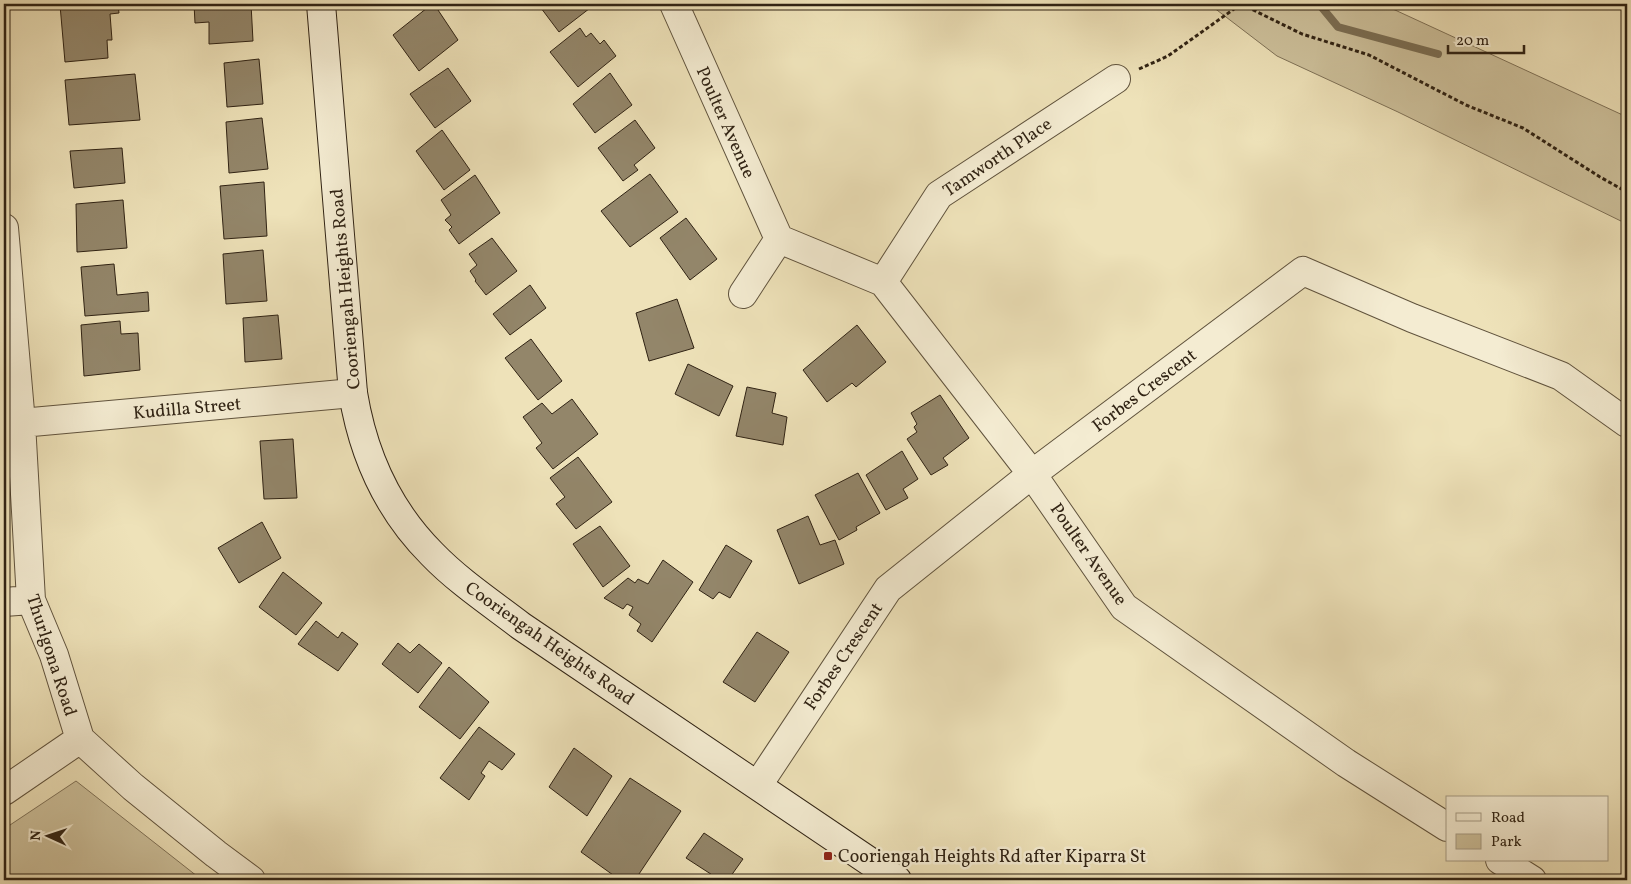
<svg xmlns="http://www.w3.org/2000/svg" width="1631" height="884" font-family="Vollkorn,serif">
<style>
.green{fill:#cec29d;stroke:#7f7258}
.lines{fill:none;stroke-linecap:round;stroke-linejoin:round}
.stream{stroke:#7b6f55;stroke-width:8}
.building{fill:#93866a;stroke:#302314}
.street-casing{stroke:#60533d;stroke-width:30}
.secondary-casing{stroke:#302314;stroke-width:30}
.path{stroke:#302314;stroke-width:3;stroke-dasharray:4 2.5;stroke-linecap:butt}
.street{stroke:#f4ecd2;stroke-width:28}
.secondary{stroke:#f4ecd2;stroke-width:28}
.poi-dot{fill:#8f2418;stroke:#f4ecd2;stroke-width:2}
.labels{text-anchor:middle;stroke-width:5;stroke-linejoin:round;paint-order:stroke}
.street-label{font-size:18px;fill:#302314;stroke:#f4ecd2}
.poi-label{font-size:18px;fill:#302314;stroke:#f4ecd2;text-anchor:start}
</style>
<rect width="100%" height="100%" fill="#eee2b9"/>
<filter id="stains"><feTurbulence type="fractalNoise" baseFrequency=".004" numOctaves="4"/><feColorMatrix values="0 0 0 0 .2 0 0 0 0 .09 0 0 0 0 .02 0 0 0 .5 -.17"/></filter>
<radialGradient id="worn" r=".72"><stop offset=".6" stop-color="#630" stop-opacity="0"/><stop offset="1" stop-color="#630" stop-opacity=".3"/></radialGradient>
<path class="green" d="M1209 4H1382L1627 117V224L1398 112 1277 56Z
M76 781 202 880H4V829Z"/>
<g class="lines">
<path class="stream" d="M1319 4 1338 27 1438 54"/>
</g>
<path class="building" d="M69 4H118L119 13 110 14 112 40H107L108 58 65 62 60 5Z
M194 4H251L253 41 209 44V22L195 23Z
M432 4H434L458 40 419 71 393 35Z
M538 4H593L594 5 559 32Z
M580 28 586 37 591 33 600 44 604 40 616 56 578 87 550 52Z
M259 59 263 104 227 107 224 63Z
M448 68 471 101 435 128 410 94Z
M610 73 632 105 595 133 573 104Z
M135 74 140 120 69 125 65 80Z
M262 118 268 169 229 173 226 122Z
M635 120 655 148 634 165 638 170 623 181 598 148Z
M442 130 470 170 444 190 416 151Z
M122 148 125 183 74 188 70 151Z
M650 174 678 212 630 247 601 211Z
M475 175 500 213 459 244 449 230 452 227 445 220 451 215 441 200Z
M264 182 267 236 224 239 220 186Z
M123 200 127 248 77 252 76 204Z
M686 218 717 259 690 280 660 238Z
M492 238 517 271 486 295 475 281 476 280 470 271 477 265 469 254Z
M263 250 267 301 226 304 223 254Z
M114 264 117 295 148 292 149 311 85 316 81 267Z
M530 285 546 308 510 335 493 314Z
M677 299 694 348 649 361 636 313Z
M278 315 282 359 245 362 243 318Z
M120 321 121 334 138 333 140 370 84 376 81 325Z
M857 325 886 362 856 387 852 383 827 402 803 370Z
M531 339 562 381 538 400 505 358Z
M688 364 733 386 719 416 675 394Z
M747 387 776 393 772 413 787 417 783 445 736 436Z
M940 395 969 438 943 458 948 465 931 475 907 439 917 432 914 427 917 424 911 413Z
M572 399 598 434 553 469 536 448 542 443 523 417 542 403 552 414Z
M293 439 297 498 264 499 260 441Z
M902 451 918 479 903 489 908 498 886 510 866 475Z
M578 457 612 502 576 529 556 504 565 497 550 478Z
M858 473 880 513 856 527 857 530 839 540 815 495Z
M808 516 820 545 835 540 844 564 799 584 777 530Z
M262 522 281 558 239 583 218 548Z
M600 526 630 566 603 587 573 544Z
M726 545 752 561 730 598 719 592 713 599 699 590Z
M663 560 693 582 652 642 637 631 641 624 629 615 633 607 627 604 623 609 604 598 628 578 635 583 638 579 648 584Z
M283 572 322 603 296 635 259 607Z
M316 621 338 638 342 632 358 644 338 671 298 644Z
M757 632 789 652 755 702 723 682Z
M398 643 410 653 419 644 442 663 418 693 382 664Z
M449 667 489 702 460 739 419 707Z
M479 727 515 754 502 770 489 761 481 773 485 776 469 800 440 778Z
M574 748 612 776 587 816 549 787Z
M630 778 681 811 635 880H620L581 852Z
M704 833 743 859 728 880H720L686 858Z"/>
<g class="lines">
<g class="street-casing">
<path id="street" d="M674 4 779 239 883 282 1032 474 1124 607 1346 763 1447 827
M4 228 21 423 31 600 54 655 80 739 133 787 216 854 251 880
M883 282 939 195 1116 79
M743 294 779 239
M21 423 353 393
M4 602 31 600
M758 785 888 589 1032 474 1303 271 1412 318 1561 376 1627 423
M4 791 80 739
M1500 860 1532 880"/>
</g>
<g class="secondary-casing">
<path id="secondary" d="M321 4 353 393C363 454 388 510 432 554 458 581 491 603 521 626L897 880"/>
</g>
<path class="path" d="M1241 4 1302 34 1369 55 1466 105 1523 128 1600 177 1627 192
M1139 69 1168 56 1241 4"/>
<use href="#street" class="street"/>
<use href="#secondary" class="secondary"/>
</g>
<rect class="poi-dot" x="823" y="851" width="10" height="10" rx="2.5"/>
<g class="labels">
<g class="street-label">
<text transform="translate(726 122) rotate(66)" y="6">Poulter Avenue</text>
<text transform="translate(997 157) rotate(-34)" y="6">Tamworth Place</text>
<text transform="translate(345 289) rotate(-95)" y="6">Cooriengah Heights Road</text>
<text transform="translate(1144 390) rotate(-37)" y="6">Forbes Crescent</text>
<text transform="translate(187 408) rotate(-5)" y="6">Kudilla Street</text>
<text transform="translate(1089 554) rotate(55)" y="6">Poulter Avenue</text>
<text transform="translate(550 643) rotate(35)" y="6">Cooriengah Heights Road</text>
<text transform="translate(52 655) rotate(72)" y="6">Thurlgona Road</text>
<text transform="translate(843 656) rotate(-56)" y="6">Forbes Crescent</text>
</g>
<g class="poi-label">
<text x="838" y="862">Cooriengah Heights Rd after Kiparra St</text>
</g>
</g>
<rect width="1631" height="884" fill="none" stroke="#eee2b9" stroke-width="20"/>
<rect x="5" y="5" width="1621" height="874" fill="none" stroke="#302314" stroke-width="2.5"/>
<rect x="10" y="10" width="1611" height="864" fill="none" stroke="#302314"/>
<rect x="1446" y="796" width="162" height="65" fill="#f4ecd2" stroke="#a69c86"/>
<rect x="1456" y="813" width="25" height="8" fill="#f4ecd2" stroke="#a69c86"/>
<text x="1491" y="822" font-size="15" fill="#302314">Road</text>
<rect x="1456" y="834" width="25" height="15" fill="#cec29d" stroke="#a69c86"/>
<text x="1491" y="846" font-size="15" fill="#302314">Park</text>
<g transform="translate(48 836) rotate(273)" stroke="#f4ecd2" stroke-width="4" paint-order="stroke">
<path d="M0-4L9 19L0 12L-9 19Z" fill="#302314"/>
<text y="-8" font-size="14" font-weight="bold" text-anchor="middle" fill="#302314">N</text>
</g>
<path d="M1448 45v8h76v-8" fill="none" stroke="#302314" stroke-width="2.5"/>
<text x="1456" y="45" font-size="15" fill="#302314" stroke="#f4ecd2" stroke-width="4" paint-order="stroke">20 m</text>
<rect width="100%" height="100%" filter="url(#stains)"/>
<rect width="100%" height="100%" fill="url(#worn)"/>
</svg>
